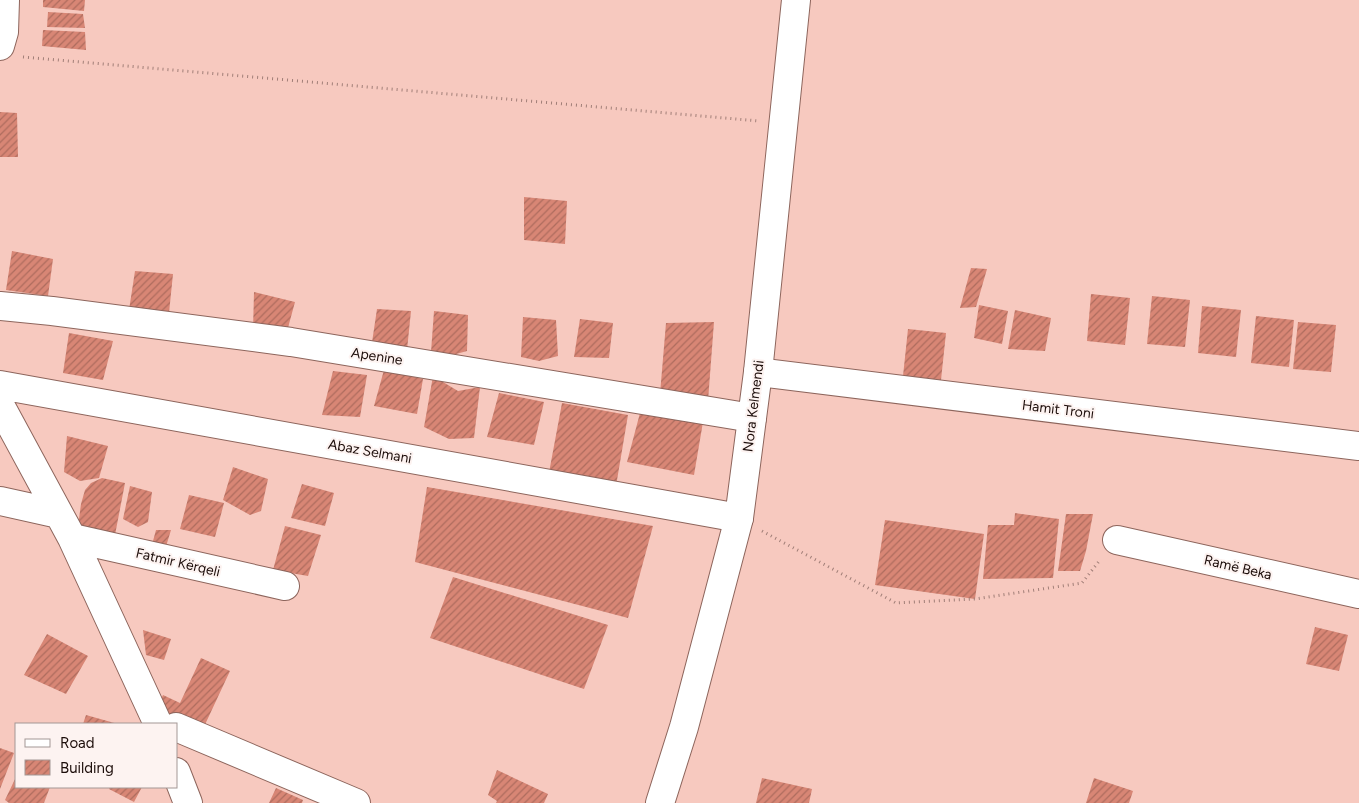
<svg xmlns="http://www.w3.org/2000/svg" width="1359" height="803" font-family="Figtree,sans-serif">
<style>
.building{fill:url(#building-hatch)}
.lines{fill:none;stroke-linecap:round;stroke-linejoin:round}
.minor-casing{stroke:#8d655c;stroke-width:30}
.tertiary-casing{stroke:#8d655c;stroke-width:30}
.path{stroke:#a07e77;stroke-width:3;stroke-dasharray:1 4;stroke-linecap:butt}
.minor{stroke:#fff;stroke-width:28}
.tertiary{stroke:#fff;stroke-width:28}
.labels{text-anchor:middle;stroke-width:4;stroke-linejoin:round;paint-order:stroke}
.street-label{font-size:14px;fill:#1c0d0a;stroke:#fdf3f1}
</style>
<defs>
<pattern id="building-hatch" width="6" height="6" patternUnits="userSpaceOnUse" patternTransform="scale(1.25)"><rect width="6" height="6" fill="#d88675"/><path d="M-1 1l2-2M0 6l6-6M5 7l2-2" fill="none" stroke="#ae6c5e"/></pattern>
</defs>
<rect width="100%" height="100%" fill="#f7c9bf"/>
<path class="building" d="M43 0H85L84 11 43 7Z
M48 12 83 14 85 28 47 27Z
M43 30 85 32 86 50 42 46Z
M0 112 17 113 18 157H0Z
M524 197 567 201 565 244 524 240Z
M12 251 53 259 48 296 6 290Z
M971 268 987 269 976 307 960 308Z
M135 271 173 274 169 313 129 310Z
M254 292 295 302 286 335 253 330Z
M1091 294 1130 298 1125 345 1087 341Z
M1152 296 1190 300 1185 347 1147 344Z
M979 305 1008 311 1002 344 974 338Z
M1202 306 1241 310 1236 357 1198 353Z
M377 309 411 311 407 350 371 349Z
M1015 310 1051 318 1045 351 1008 349Z
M434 311 468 315 467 351 449 356 431 352Z
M1256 316 1294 320 1289 367 1251 363Z
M523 317 556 320 558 356 539 361 521 357Z
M580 319 613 323 609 358 574 357Z
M714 322 708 401 660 394 666 323Z
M1298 322 1336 325 1331 372 1293 369Z
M908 329 946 333 941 380 903 376Z
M69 333 113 341 103 380 63 373Z
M384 370 423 379 417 414 374 406Z
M333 371 367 375 360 417 322 415Z
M433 376 458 391 480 387 474 438 449 439 424 427Z
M499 393 544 402 534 445 487 437Z
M562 403 628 415 616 486 548 478Z
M640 413 703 422 694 475 627 462Z
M67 436 108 446 99 478 80 481 64 472Z
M233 467 268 479 261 511 250 515 223 500Z
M102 478 125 483 115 535 78 526 81 504 85 490 91 483Z
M302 484 334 493 325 526 291 518Z
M130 486 152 492 148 522 138 527 123 519Z
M427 487 653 526 628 618 415 562Z
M189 495 224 503 215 537 180 529Z
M1015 513 1059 519 1053 578 983 579 988 525H1014Z
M1066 514H1093L1086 551 1080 571H1058Z
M885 520 984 534 975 599 875 585Z
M285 526 321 535 308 576 273 570Z
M156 530H171L164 553 150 552Z
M453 577 608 625 584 689 430 638Z
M1315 627 1348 635 1339 671 1306 664Z
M143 630 171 639 164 660 146 655Z
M47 634 88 656 66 694 24 675Z
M201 658 230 671 202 731 156 709 163 695 180 703Z
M86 715 118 724H83Z
M0 748 14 753 0 789Z
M497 770 548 794 544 803H496L497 801 488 795Z
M16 777V787H50L44 803H9L5 800Z
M762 778 812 789 809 803H756Z
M1094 778 1133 791 1129 803H1086Z
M110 787H142L134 802 109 789Z
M276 788 303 800 302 803H269Z"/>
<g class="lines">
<g class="minor-casing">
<path id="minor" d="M0 46 4 32 5 0
M0 306 52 311 291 342 752 418
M758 372 1359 446
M0 385 739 518
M0 405 72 538 158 724
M0 501 59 514
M72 538 285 586
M1117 540 1359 594
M176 727 356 803
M176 772 188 803"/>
</g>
<g class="tertiary-casing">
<path id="tertiary" d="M660 803 684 727 739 518 758 372 796 0"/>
</g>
<path class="path" d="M23 57 759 121
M762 531 896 603 975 599 1082 583 1100 560"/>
<use href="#minor" class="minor"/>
<use href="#tertiary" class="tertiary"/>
</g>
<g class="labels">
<g class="street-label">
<text transform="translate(377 356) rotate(9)" y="5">Apenine</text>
<text transform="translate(753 406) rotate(-83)" y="5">Nora Kelmendi</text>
<text transform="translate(1058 409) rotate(7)" y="5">Hamit Troni</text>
<text transform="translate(370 451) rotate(10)" y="5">Abaz Selmani</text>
<text transform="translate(178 562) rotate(13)" y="5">Fatmir Kërqeli</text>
<text transform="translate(1238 567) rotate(13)" y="5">Ramë Beka</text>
</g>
</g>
<rect x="15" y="723" width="162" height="65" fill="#fdf3f1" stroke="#a39795"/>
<rect x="25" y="739" width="25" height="8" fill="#ffffff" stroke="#a39795"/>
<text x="60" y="748" font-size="15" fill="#1c0d0a">Road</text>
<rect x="25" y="760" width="25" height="15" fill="url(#building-hatch)" stroke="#a39795"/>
<text x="60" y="773" font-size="15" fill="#1c0d0a">Building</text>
</svg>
